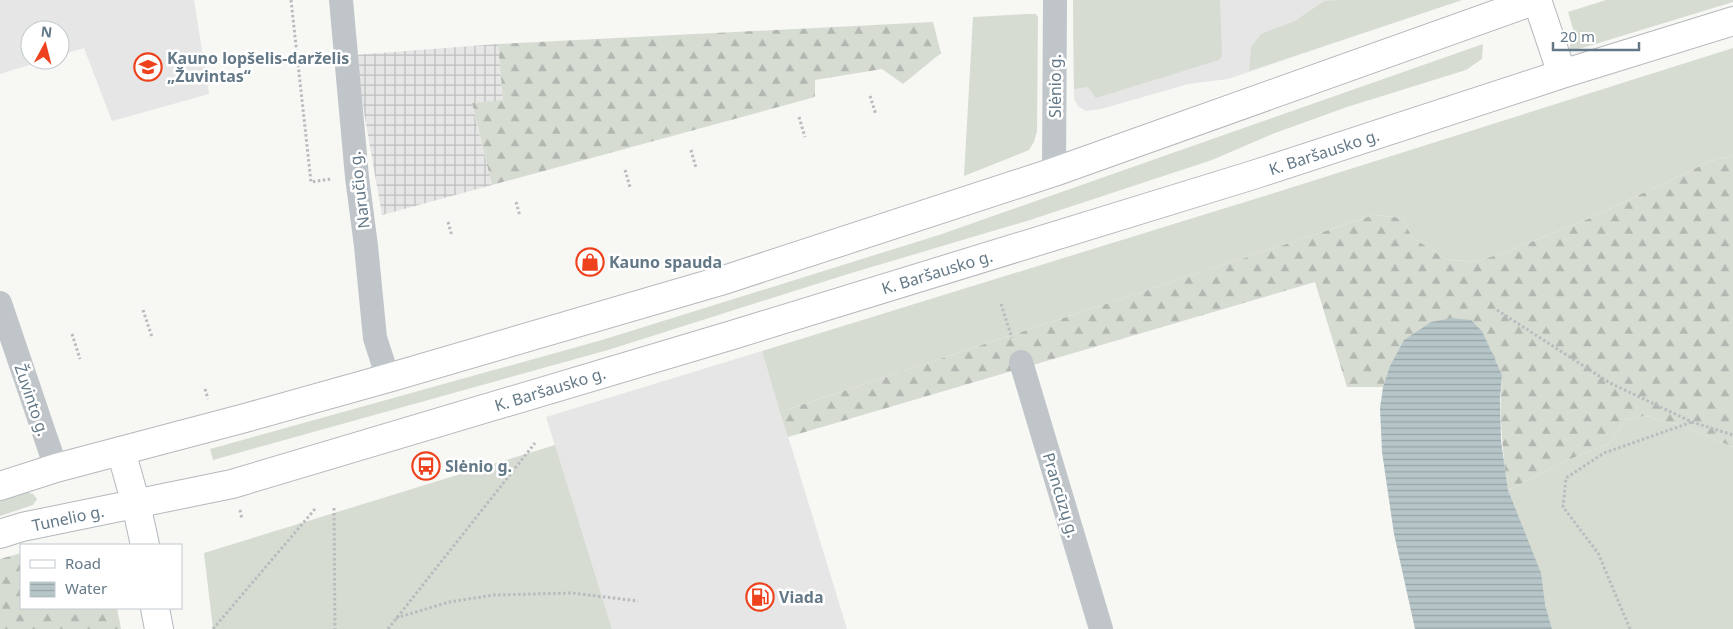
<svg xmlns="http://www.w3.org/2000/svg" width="1733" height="629" font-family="'Noto Sans',sans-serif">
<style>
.built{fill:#e5e6e5}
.industrial{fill:url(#industrial-grid)}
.grass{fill:#d7dcd3}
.forest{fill:url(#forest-firs)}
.water{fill:url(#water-rules)}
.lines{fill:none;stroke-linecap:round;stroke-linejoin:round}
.secondary-casing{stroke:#b2b9be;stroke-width:30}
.primary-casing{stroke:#b3b9bd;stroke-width:30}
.path{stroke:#b8bcbf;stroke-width:3;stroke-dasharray:2.5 2.5;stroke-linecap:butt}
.street{stroke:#c0c5c9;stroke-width:24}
.secondary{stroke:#fff;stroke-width:28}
.primary{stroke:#fff;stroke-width:28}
.labels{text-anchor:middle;stroke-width:5;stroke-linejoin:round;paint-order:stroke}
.poi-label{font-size:16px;font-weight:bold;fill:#647987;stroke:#fff;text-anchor:start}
.street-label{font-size:16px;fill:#647987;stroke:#fff}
</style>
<defs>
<pattern id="industrial-grid" width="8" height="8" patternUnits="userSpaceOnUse" patternTransform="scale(1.25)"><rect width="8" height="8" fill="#e5e6e5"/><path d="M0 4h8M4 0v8" fill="none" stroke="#bdbfbf"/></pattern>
<pattern id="forest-firs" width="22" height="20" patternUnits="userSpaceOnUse" patternTransform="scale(1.25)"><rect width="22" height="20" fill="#d7dcd3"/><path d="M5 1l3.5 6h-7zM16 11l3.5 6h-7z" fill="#b2b7b1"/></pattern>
<pattern id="water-rules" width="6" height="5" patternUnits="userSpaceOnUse" patternTransform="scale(1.25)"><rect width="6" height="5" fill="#b6c5c8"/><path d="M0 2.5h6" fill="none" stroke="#98a5a8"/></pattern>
</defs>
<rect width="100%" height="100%" fill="#f7f7f4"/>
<path class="built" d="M0 0H194L209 94 112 121 84 48 60 55V30H30V60H45L0 74Z
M1073 0H1462L1228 79 1188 84 1101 109 1086 111 1078 106 1074 99Z
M762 351 847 629H612L546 417Z"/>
<path class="industrial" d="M498 44 503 100 472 104 492 185 382 215 354 55Z"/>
<path class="grass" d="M1073 0H1220L1222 55 1219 60 1096 98 1088 87 1074 89Z
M1339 0H1462L1249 71 1251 47 1261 34 1295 21 1324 1Z
M1606 0H1733V2L1569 52 1573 29 1568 12Z
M1027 14H1036L1038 17 1037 131 1034 142 1029 150 964 176 973 17Z
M1483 44 1482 59 1466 70 1347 107 1275 133 1212 160 1030 220 848 274 608 350 213 460 210 449 602 340 939 235Z
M1733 48V156L1711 161 1588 219 1506 252 1475 262 1445 259 1412 237 1402 218 1374 215 780 412 762 351 1271 194Z
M1646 416 1683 426 1733 447V629H1552L1545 604 1508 490 1575 457 1610 443 1626 419Z
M555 445 612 629H213L204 553Z
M27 492 33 494 37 499 33 505 0 516V501Z"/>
<path class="forest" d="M933 22 941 53 903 84 882 69 815 80V97L492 185 472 103 503 100 498 44Z
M1733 156V447L1683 426 1646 416 1626 419 1610 443 1575 457 1508 490C1502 451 1499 414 1502 375L1389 368 1383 387H1347L1315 282 788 437 780 412 1374 215 1402 218 1412 237 1445 259 1475 262 1506 252 1588 219 1711 161Z
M21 553V608H117L121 629H0V559Z"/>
<path class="water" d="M1452 318 1471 320 1482 331 1502 375 1500 399 1501 441 1508 490 1541 573 1545 604 1552 629H1415L1394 534 1382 452 1380 408 1383 387 1389 368 1404 340 1431 322Z"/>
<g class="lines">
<g class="secondary-casing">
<path id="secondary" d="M121 451 136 504 145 545
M155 608 159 629"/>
</g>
<g class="primary-casing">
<path id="primary" d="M1537 0 1562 74
M0 486 56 468 245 418 388 378 727 279 1054 172 1536 0
M0 534 22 527 232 484 729 336 1253 175 1562 74 1733 21"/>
</g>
<path class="path" d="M291 0 311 182 331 179
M870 96 876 115
M799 117 805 137
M691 150 696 168
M625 170 630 187
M516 202 520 216
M448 222 452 236
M1001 304 1012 338
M143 310 152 337
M1497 310 1610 383 1692 422 1733 435
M72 334 80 359
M205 389 208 399
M334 508 335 629
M240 510 242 519
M396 618 449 602 494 595 572 593 638 601
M213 629 315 509
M388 629 535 443
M1630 629 1598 553 1563 507 1566 478 1604 453 1692 422"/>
<path class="street" d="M341 0 357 177 366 246 375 338 388 378
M1054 172 1055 0
M0 303 56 468
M1021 362 1101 629"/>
<use href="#secondary" class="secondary"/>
<use href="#primary" class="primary"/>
</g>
<defs>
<g id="school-ring" transform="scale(1.4375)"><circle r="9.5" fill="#fff" stroke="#ee411d" stroke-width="1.5"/><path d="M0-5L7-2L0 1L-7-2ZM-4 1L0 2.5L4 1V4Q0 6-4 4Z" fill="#ee411d"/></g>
<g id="shop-ring" transform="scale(1.4375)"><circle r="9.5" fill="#fff" stroke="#ee411d" stroke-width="1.5"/><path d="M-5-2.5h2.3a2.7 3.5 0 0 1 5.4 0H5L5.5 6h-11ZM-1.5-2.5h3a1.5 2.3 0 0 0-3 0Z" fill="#ee411d"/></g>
<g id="bus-ring" transform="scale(1.4375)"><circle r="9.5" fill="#fff" stroke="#ee411d" stroke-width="1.5"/><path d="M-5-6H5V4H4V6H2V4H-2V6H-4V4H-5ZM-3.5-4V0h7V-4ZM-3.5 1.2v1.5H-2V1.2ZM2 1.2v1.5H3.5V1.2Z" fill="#ee411d"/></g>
<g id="fuel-ring" transform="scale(1.4375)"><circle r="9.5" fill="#fff" stroke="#ee411d" stroke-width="1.5"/><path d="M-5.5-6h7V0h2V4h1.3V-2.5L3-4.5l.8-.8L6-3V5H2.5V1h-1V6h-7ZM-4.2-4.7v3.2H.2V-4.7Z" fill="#ee411d"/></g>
</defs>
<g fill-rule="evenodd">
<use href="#school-ring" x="148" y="67"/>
<use href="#shop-ring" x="590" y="262"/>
<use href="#bus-ring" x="426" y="466"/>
<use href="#fuel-ring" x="760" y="597"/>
</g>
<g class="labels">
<g class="poi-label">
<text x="167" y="64">Kauno lopšelis-darželis<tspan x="167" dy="18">„Žuvintas“</tspan></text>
<text x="609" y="268">Kauno spauda</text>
<text x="445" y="472">Slėnio g.</text>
<text x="779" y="603">Viada</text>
</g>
<g class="street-label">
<text transform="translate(1055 86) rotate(-90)" y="6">Slėnio g.</text>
<text transform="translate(1324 152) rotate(-18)" y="6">K. Baršausko g.</text>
<text transform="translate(359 190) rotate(-97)" y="6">Naručio g.</text>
<text transform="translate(937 272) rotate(-17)" y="6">K. Baršausko g.</text>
<text transform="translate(550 389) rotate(-17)" y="6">K. Baršausko g.</text>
<text transform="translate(32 400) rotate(71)" y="6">Žuvinto g.</text>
<text transform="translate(1061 495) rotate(73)" y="6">Prancūzų g.</text>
<text transform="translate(68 518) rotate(-12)" y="6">Tunelio g.</text>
</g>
</g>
<rect x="20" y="544" width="162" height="65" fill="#ffffff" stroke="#c1c9cf"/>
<rect x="30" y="560" width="25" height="8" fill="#ffffff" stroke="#c1c9cf"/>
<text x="65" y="569" font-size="15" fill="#647987">Road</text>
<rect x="30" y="582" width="25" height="15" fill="url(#water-rules)" stroke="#c1c9cf"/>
<text x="65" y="594" font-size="15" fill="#647987">Water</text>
<g transform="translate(45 45) rotate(7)"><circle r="24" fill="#ffffff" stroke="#c1c9cf"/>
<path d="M0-4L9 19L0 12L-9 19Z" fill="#ee411d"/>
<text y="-8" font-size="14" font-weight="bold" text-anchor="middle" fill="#647987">N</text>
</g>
<path d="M1553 42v8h86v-8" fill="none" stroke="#647987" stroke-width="2.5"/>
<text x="1560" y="42" font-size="15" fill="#647987" stroke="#ffffff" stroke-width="4" paint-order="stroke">20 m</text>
</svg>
